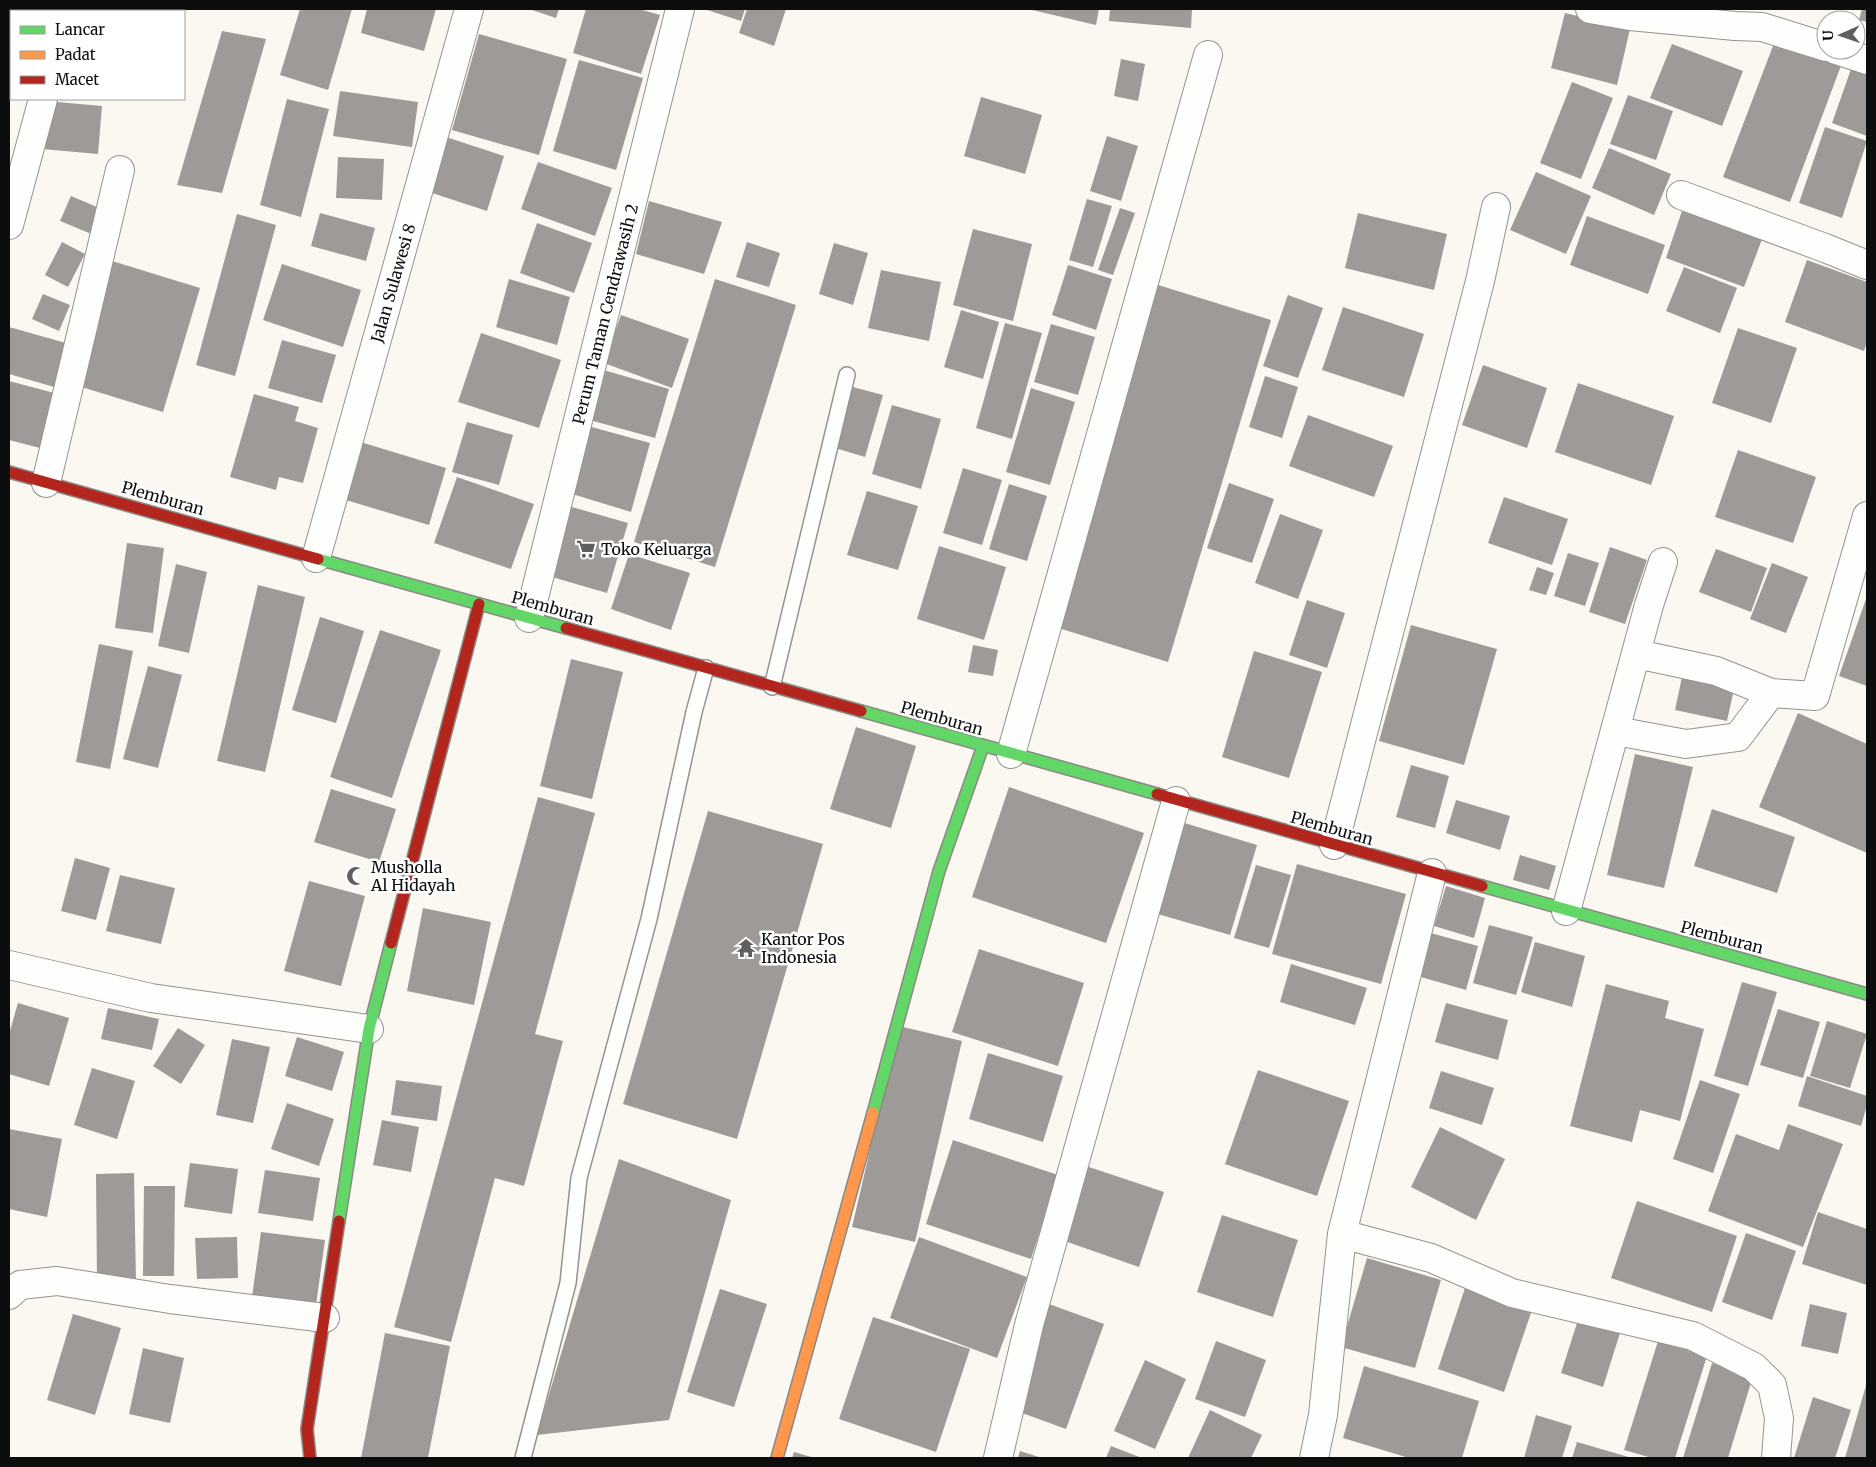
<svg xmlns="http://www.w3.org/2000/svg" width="1876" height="1467" font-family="Merriweather,serif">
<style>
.building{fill:#9e9a97}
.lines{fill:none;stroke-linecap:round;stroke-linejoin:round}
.lane-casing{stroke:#949390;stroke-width:18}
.street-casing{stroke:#949390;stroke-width:30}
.fast-casing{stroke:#8b8986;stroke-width:14}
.slow-casing{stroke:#8b8986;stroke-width:14}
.jam-casing{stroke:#8b8986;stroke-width:14}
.lane{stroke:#fefefd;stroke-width:15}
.street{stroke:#fefefd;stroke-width:28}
.fast{stroke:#63d668;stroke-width:11}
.slow{stroke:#ff974d;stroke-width:11}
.jam{stroke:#b3261e;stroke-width:11}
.labels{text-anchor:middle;stroke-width:5;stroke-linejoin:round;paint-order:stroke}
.street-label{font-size:16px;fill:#0d0d0d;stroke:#fff}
.poi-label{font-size:16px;fill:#0d0d0d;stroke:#fff;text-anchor:start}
</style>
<rect width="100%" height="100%" fill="#fbf8f1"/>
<path class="building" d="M300 9H352L328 90 280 75Z
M367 9H436L424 51 361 33Z
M529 9H559L556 18Z
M586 9H639L660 15 641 74 573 53Z
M704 9H745L741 21Z
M747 9H786L774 46 739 33Z
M1028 9H1099L1096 25Z
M1110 9H1192L1191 28 1109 21Z
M1862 9H1867V22L1859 20Z
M1565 13 1630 29 1617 85 1551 68Z
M9 23 11 24V86L9 85Z
M222 31 266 39 222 193 177 185Z
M479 34 567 59 539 155 452 130Z
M1776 38 1842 63 1790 202 1723 177Z
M1672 44 1743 71 1722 126 1650 98Z
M1121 59 1145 64 1138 101 1114 96Z
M579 60 643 78 616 170 553 151Z
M1851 69 1867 75V136L1832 123Z
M1572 82 1613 98 1581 179 1540 163Z
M340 91 418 102 412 147 333 136Z
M1628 95 1673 111 1656 160 1610 144Z
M981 97 1042 115 1025 174 964 156Z
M287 99 329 109 301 217 260 205Z
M46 101 102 106 98 154 42 149Z
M1825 127 1867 141 1842 218 1799 203Z
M440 135 504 156 487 211 423 190Z
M1107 136 1138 146 1121 201 1090 191Z
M1609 148 1671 174 1654 215 1592 188Z
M338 157 384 159 382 200 336 198Z
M538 162 612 188 595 236 521 209Z
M1536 172 1591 196 1566 254 1510 230Z
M71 196 104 210 94 235 60 221Z
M1087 199 1112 206 1093 267 1069 260Z
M649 201 722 222 704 274 636 254Z
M1684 205 1764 234 1744 287 1666 258Z
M1120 208 1135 213 1113 275 1098 270Z
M320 213 375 228 366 261 311 246Z
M1358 213 1447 234 1434 290 1345 268Z
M237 214 276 225 235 376 196 365Z
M1587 216 1665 245 1648 294 1570 265Z
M537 223 592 243 574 293 520 273Z
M973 229 1032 244 1013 321 953 305Z
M62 242 85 254 68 287 45 275Z
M747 242 780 253 769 287 736 277Z
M834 243 868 253 853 305 819 294Z
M1807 260 1867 282V342L1864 351 1785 322Z
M112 261 200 288 163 412 75 385Z
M282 264 361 290 343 347 263 320Z
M1068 265 1112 279 1096 330 1052 315Z
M1684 267 1737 288 1720 333 1666 311Z
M881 270 941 282 929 341 868 328Z
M509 279 570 297 557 345 496 327Z
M715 279 796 305 715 567 634 542Z
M1155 284 1271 320 1168 662 1052 626Z
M43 294 70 305 59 331 32 319Z
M1288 295 1323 308 1298 378 1263 366Z
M1343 307 1424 334 1404 397 1322 370Z
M961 310 999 322 983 379 944 367Z
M621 315 689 339 672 388 604 363Z
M1005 323 1042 333 1012 439 976 428Z
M1051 324 1095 337 1078 395 1034 382Z
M9 327 73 345 61 389 9 374Z
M1738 328 1797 348 1771 423 1712 403Z
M481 333 561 360 539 428 458 402Z
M282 340 336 355 322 403 268 388Z
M1483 365 1547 388 1527 448 1462 425Z
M600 369 669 389 655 438 586 419Z
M1265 376 1298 387 1282 438 1249 427Z
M9 381 58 394 44 449 9 440Z
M1578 383 1674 416 1651 485 1555 452Z
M853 387 883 395 865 457 835 448Z
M1031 388 1075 402 1050 485 1006 472Z
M254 394 299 407 295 421 318 428 303 483 279 477 276 490 230 477Z
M892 405 941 419 921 489 872 474Z
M1308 415 1393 446 1374 497 1289 466Z
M467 422 513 435 499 485 452 472Z
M588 426 650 443 631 512 569 493Z
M354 440 446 468 429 525 336 497Z
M1738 450 1816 477 1793 543 1715 517Z
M963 468 1002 480 982 545 943 533Z
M457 477 534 504 511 569 434 543Z
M1229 483 1274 499 1252 563 1207 548Z
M1009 484 1047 496 1027 561 989 549Z
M867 491 918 506 898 570 847 555Z
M1504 497 1568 519 1552 565 1488 543Z
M565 505 628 523 607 593 545 575Z
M1280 514 1323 530 1298 599 1255 583Z
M127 543 164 548 153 633 115 628Z
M939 546 1006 567 984 640 917 619Z
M1610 547 1647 560 1625 624 1589 612Z
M1716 549 1767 568 1751 612 1699 592Z
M1568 553 1599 563 1585 606 1554 596Z
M629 554 690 573 671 630 611 609Z
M1772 563 1808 577 1786 633 1750 619Z
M176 564 207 572 189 653 158 646Z
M1537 567 1554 573 1546 595 1529 590Z
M258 585 305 597 265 772 217 761Z
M1867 596V686L1839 676Z
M1307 600 1345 613 1327 668 1289 655Z
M320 617 364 631 336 723 292 710Z
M1411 625 1497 649 1464 765 1379 741Z
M380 630 441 650 392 798 330 777Z
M99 644 133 651 110 769 76 762Z
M973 645 998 650 993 676 968 672Z
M1254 651 1322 672 1289 778 1222 757Z
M571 659 623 672 592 799 540 786Z
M148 666 182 675 158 768 123 759Z
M1682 677 1734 689 1727 721 1675 710Z
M1798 713 1867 744V853L1759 807Z
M856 727 916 746 891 828 830 809Z
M1635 754 1693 767 1664 888 1607 875Z
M1411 765 1449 776 1435 828 1396 817Z
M1009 787 1144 833 1106 943 972 897Z
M331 789 396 809 379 862 314 842Z
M538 797 595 813 535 1034 563 1041 524 1186 495 1178 451 1342 394 1327Z
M1456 800 1510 816 1500 850 1446 833Z
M1712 809 1795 837 1777 893 1694 866Z
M708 811 823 844 737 1139 623 1104Z
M1178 821 1257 845 1230 935 1151 912Z
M1520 855 1556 866 1549 890 1513 880Z
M75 858 110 868 96 920 61 911Z
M1297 864 1406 894 1381 984 1272 954Z
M1256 865 1291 875 1269 948 1234 938Z
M120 875 175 888 161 944 106 931Z
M309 881 365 896 341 986 284 971Z
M1446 886 1485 898 1474 938 1434 926Z
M423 908 491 922 474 1005 407 991Z
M1489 925 1533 937 1516 995 1473 983Z
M1427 932 1478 946 1466 990 1414 975Z
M1535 942 1585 956 1572 1007 1521 992Z
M979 949 1084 983 1058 1066 952 1032Z
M1291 964 1367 988 1355 1025 1280 1002Z
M1742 982 1777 992 1748 1086 1714 1076Z
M1606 984 1669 1001 1665 1018 1704 1029 1680 1121 1640 1110 1632 1142 1570 1126Z
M18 1003 69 1018 49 1086 9 1074V1034Z
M1446 1003 1508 1020 1498 1060 1435 1042Z
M108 1008 159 1019 152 1050 101 1039Z
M1778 1009 1820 1022 1803 1078 1760 1065Z
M1827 1021 1867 1034 1850 1088 1810 1076Z
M899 1026 962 1041 915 1242 852 1227Z
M178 1028 205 1045 181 1084 153 1066Z
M297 1037 344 1052 332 1091 285 1076Z
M232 1039 270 1047 253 1123 216 1115Z
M988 1053 1063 1076 1043 1142 969 1119Z
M92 1068 135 1081 117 1139 74 1125Z
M1258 1070 1349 1101 1317 1196 1225 1164Z
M1441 1071 1494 1088 1482 1125 1429 1108Z
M1807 1076 1867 1096V1105L1861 1126 1798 1106Z
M396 1080 442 1086 437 1121 391 1115Z
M1700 1080 1740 1094 1713 1173 1673 1159Z
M287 1103 334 1119 319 1166 271 1149Z
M382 1120 419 1127 411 1172 373 1165Z
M1788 1124 1843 1144 1803 1247 1708 1211 1736 1134 1779 1150Z
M1440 1127 1505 1159 1476 1220 1411 1187Z
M9 1129 62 1139 47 1217 9 1209Z
M953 1140 1058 1175 1031 1259 926 1224Z
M619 1159 731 1200 669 1420 537 1435Z
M190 1163 238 1169 232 1214 184 1207Z
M1080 1164 1164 1192 1139 1267 1056 1238Z
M265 1170 320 1178 313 1221 258 1213Z
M134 1173 136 1283H97L96 1174Z
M144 1186H175L174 1276H143Z
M1637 1201 1737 1236 1712 1312 1611 1278Z
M1818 1212 1867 1229V1285L1802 1264Z
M1222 1215 1298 1240 1273 1317 1197 1292Z
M261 1232 325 1240 316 1305 252 1297Z
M1746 1233 1796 1251 1772 1320 1722 1302Z
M237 1237 238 1278 197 1279 195 1238Z
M919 1237 1027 1277 997 1358 890 1318Z
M1367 1258 1441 1280 1415 1368 1341 1347Z
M1466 1285 1533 1307 1504 1392 1438 1369Z
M720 1289 767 1304 734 1407 687 1392Z
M1049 1304 1104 1324 1066 1429 1011 1409Z
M1810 1304 1847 1313 1838 1354 1801 1346Z
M73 1314 121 1328 95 1415 47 1400Z
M873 1317 970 1349 936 1452 839 1419Z
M1578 1320 1620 1333 1603 1387 1561 1373Z
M385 1333 450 1346 428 1458H361Z
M1216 1341 1266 1360 1245 1417 1195 1399Z
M1658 1341 1707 1356 1675 1458H1652L1624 1450Z
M143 1348 184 1358 170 1423 129 1414Z
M1145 1360 1186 1379 1155 1449 1114 1431Z
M1712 1363 1753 1376 1728 1458H1683Z
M1364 1366 1479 1401 1462 1458H1409L1343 1438Z
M1867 1382V1458H1845Z
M1813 1397 1851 1410 1835 1458H1794Z
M1210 1410 1262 1435 1251 1458H1188Z
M1536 1415 1572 1426 1562 1458H1524Z
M1577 1442 1632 1458H1572Z
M1111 1446 1142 1458H1106Z
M1020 1451 1042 1458H1018Z
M794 1452 815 1458H792Z"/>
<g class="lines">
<g class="lane-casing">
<path id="lane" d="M772 687 847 375
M523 1458 568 1283 579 1178 649 919 694 712 706 668"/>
</g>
<g class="street-casing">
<path id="street" d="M1590 9 1630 16 1735 26 1762 27 1826 47
M67 11 68 9
M1836 50 1867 60
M1681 195 1825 248 1867 265
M9 225 43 99
M46 483 120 170
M316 558 469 9
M529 618 680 9
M1637 654 1716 671 1771 693 1815 696 1867 516
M1616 731 1686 744 1738 737 1771 693
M1011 754 1208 55
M1334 845 1480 281 1496 207
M1566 911 1649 605 1663 562
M9 965 151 998 369 1029
M1342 1234 1431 1258 1512 1293 1693 1336 1754 1367 1772 1385 1779 1418 1776 1458
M9 1295 20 1285 57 1281 170 1299 325 1318
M998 1458 1029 1325 1176 801
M1314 1458 1323 1415 1342 1234 1432 873"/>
</g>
<g class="fast-casing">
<path id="fast" d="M318 559 566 628
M861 711 1157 794
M1482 886 1867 994
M873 1113 939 871 983 746
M339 1221 369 1029 391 943"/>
</g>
<g class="slow-casing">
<path id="slow" d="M777 1458 873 1113"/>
</g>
<g class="jam-casing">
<path id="jam" d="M9 472 318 559
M566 628 861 711
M1157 794 1482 886
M391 943 479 604
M310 1458 307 1429 339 1221"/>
</g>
<use href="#lane" class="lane"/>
<use href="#street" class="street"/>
<use href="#fast" class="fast"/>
<use href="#slow" class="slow"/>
<use href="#jam" class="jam"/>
</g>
<defs>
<g id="supermarket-bare" transform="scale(1.5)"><path d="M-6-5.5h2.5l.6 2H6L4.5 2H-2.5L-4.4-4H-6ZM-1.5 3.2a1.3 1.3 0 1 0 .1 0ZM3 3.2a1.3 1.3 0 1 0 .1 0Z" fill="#605f5d" stroke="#fff" stroke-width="2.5" paint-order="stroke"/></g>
<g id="mosque-bare" transform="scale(1.5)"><path d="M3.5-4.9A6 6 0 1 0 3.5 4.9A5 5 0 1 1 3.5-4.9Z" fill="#605f5d" stroke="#fff" stroke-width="2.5" paint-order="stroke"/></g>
<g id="temple-bare" transform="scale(1.5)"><path d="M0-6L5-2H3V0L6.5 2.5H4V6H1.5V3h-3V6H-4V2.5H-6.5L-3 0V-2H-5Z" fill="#605f5d" stroke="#fff" stroke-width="2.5" paint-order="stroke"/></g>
</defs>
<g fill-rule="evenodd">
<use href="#supermarket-bare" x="586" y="549"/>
<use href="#mosque-bare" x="356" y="876"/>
<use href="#temple-bare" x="746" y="948"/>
</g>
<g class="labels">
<g class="street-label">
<text transform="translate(393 283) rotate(-74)" y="6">Jalan Sulawesi 8</text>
<text transform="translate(605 314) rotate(-76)" y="6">Perum Taman Cendrawasih 2</text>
<text transform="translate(163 498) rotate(16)" y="6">Plemburan</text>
<text transform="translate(553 608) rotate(16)" y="6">Plemburan</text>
<text transform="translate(942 718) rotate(16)" y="6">Plemburan</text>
<text transform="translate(1332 828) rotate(16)" y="6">Plemburan</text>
<text transform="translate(1722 937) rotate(15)" y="6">Plemburan</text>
</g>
<g class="poi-label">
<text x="601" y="555">Toko Keluarga</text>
<text x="371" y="873">Musholla<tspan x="371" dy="18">Al Hidayah</tspan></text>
<text x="761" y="945">Kantor Pos<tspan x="761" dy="18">Indonesia</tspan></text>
</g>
</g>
<rect width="1876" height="1467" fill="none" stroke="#0d0d0d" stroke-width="20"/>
<rect x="10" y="10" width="175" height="90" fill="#ffffff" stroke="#9e9e9e"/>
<rect x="20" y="26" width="25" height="8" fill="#63d668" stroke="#9e9e9e"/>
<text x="55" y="35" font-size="15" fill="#0d0d0d">Lancar</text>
<rect x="20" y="51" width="25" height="8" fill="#ff974d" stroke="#9e9e9e"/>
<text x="55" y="60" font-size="15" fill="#0d0d0d">Padat</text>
<rect x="20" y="76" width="25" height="8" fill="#b3261e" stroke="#9e9e9e"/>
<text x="55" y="85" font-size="15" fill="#0d0d0d">Macet</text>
<g transform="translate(1841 35) rotate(268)"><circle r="24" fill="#ffffff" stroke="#9e9e9e"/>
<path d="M0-4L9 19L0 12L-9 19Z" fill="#605f5d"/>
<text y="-8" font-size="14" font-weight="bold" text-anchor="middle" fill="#0d0d0d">U</text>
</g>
</svg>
